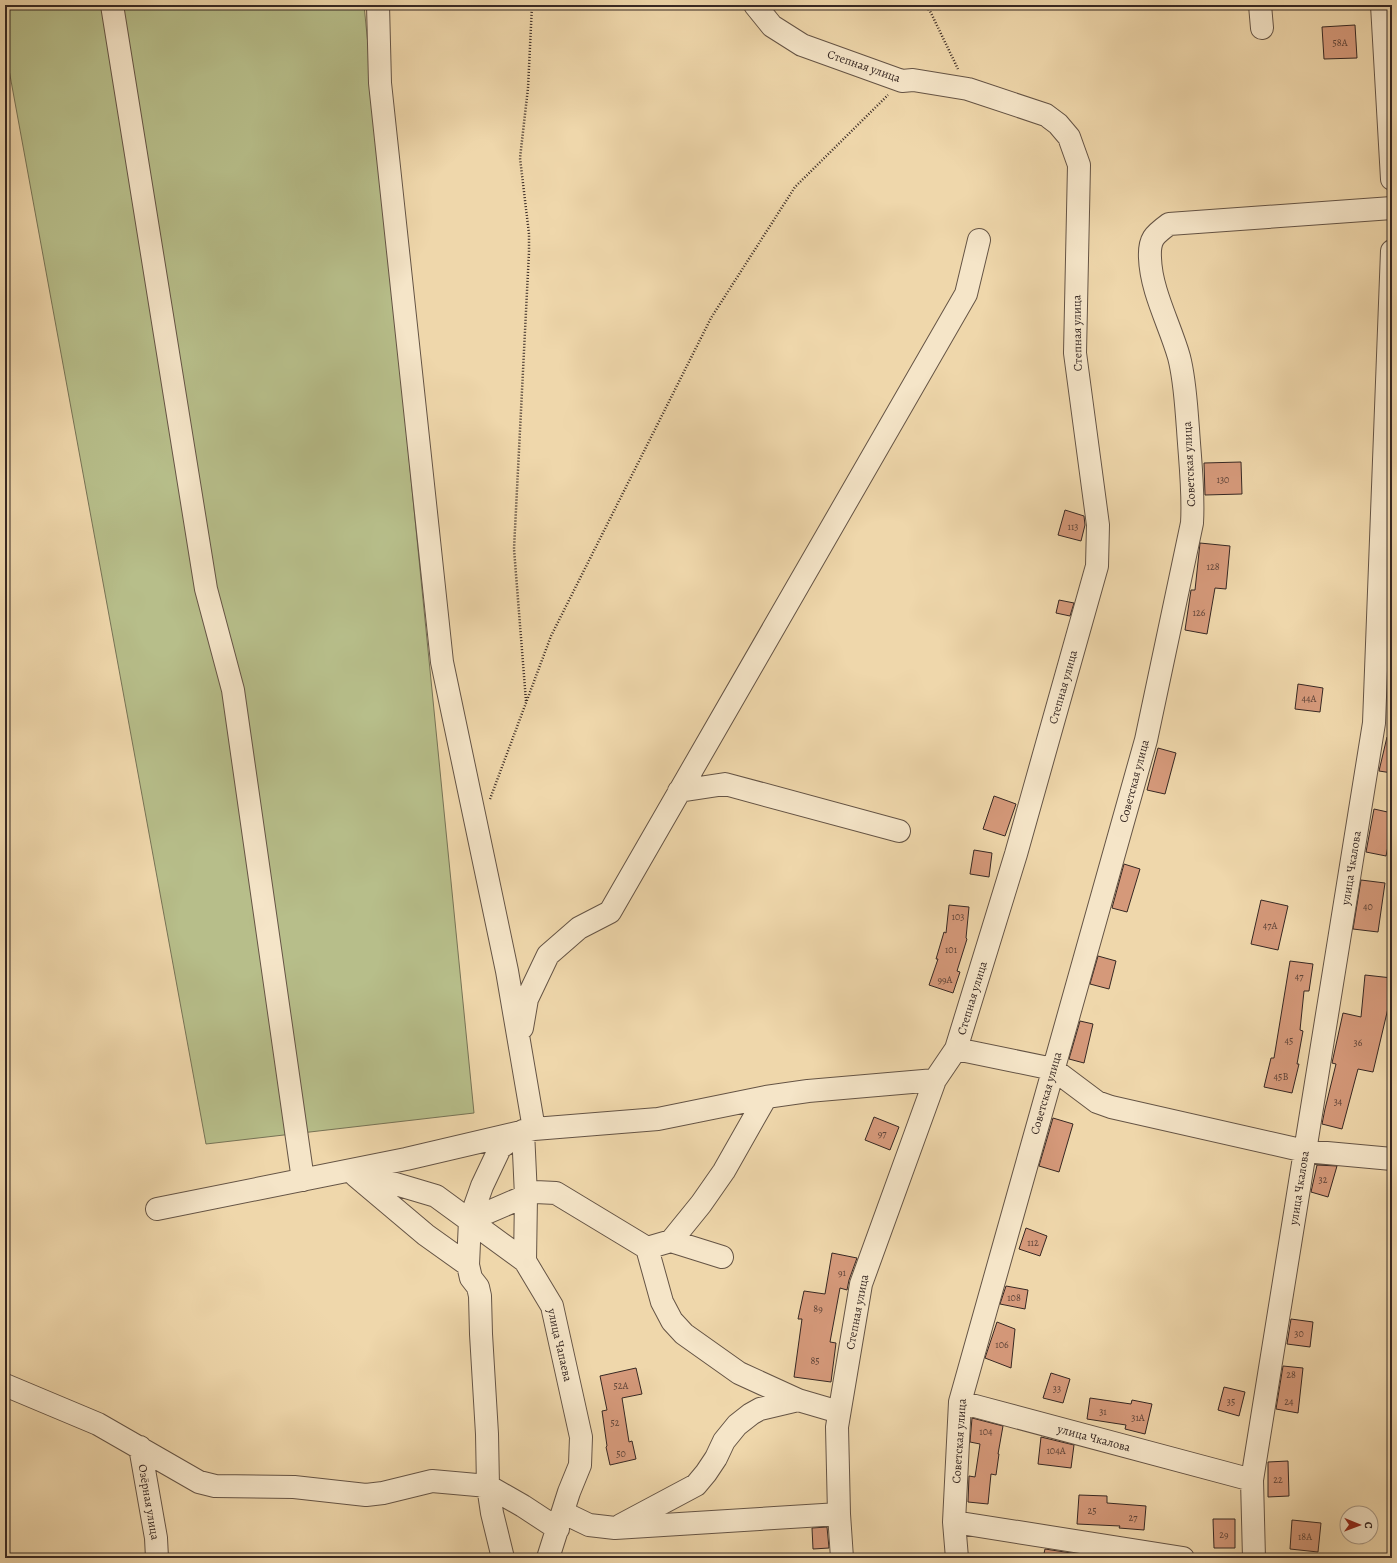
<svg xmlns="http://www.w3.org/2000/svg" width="1397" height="1563" font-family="Alegreya,serif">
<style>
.green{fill:#b7be8a;stroke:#777356}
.building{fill:#d5997a;stroke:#372823}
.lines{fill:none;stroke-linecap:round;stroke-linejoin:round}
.minor-casing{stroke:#655445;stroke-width:24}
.path{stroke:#372823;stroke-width:2.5;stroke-dasharray:1 2;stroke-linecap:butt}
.minor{stroke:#f5e5c8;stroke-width:22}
.labels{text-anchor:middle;stroke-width:3;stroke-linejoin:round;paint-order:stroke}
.number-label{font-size:10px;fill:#5e4439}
.street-label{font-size:12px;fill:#372823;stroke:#f5e5c8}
</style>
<rect width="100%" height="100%" fill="#efd7ab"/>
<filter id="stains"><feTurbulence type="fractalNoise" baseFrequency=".005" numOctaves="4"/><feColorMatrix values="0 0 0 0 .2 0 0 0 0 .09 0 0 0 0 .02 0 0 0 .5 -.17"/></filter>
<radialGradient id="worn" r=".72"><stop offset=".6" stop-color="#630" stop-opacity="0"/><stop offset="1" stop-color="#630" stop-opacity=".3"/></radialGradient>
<path class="green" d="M5 5H364L474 1113 206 1144 5 48Z"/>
<path class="building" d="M1355 25 1357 58 1324 59 1322 27Z
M1241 462 1242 494 1205 495 1204 463Z
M1065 510 1084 516 1085 525 1081 541 1058 535Z
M1200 543 1230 546 1226 589 1215 588 1207 634 1185 630 1191 590H1195Z
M1059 600 1074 603 1070 616 1056 613Z
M1298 684 1323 688 1320 712 1295 709Z
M1387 737H1392V773L1379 771Z
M1158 748 1176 753 1165 794 1147 790Z
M994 796 1016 804 1005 836 983 829Z
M1374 809 1392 813V827L1386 856 1366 852Z
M974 850 992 853 989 877 970 874Z
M1124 864 1140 869 1127 912 1112 908Z
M1361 880 1385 883 1378 932 1353 929Z
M1261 900 1288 906 1278 950 1251 944Z
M949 905 969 907 966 938 967 939 957 971 960 972 953 993 929 985 938 959H936L944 932 946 933Z
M1098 956 1116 961 1109 989 1090 984Z
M1290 961 1313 964 1309 991H1304L1300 1030 1303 1031 1297 1064H1299L1292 1093 1264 1087 1271 1058H1274Z
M1365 975 1392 978V1004H1389L1373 1072 1358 1069 1342 1129 1322 1124 1325 1109 1336 1064 1332 1063 1343 1013 1361 1017Z
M1080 1021 1093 1024 1084 1063 1069 1059Z
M874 1117 899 1127 890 1150 865 1140Z
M1053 1118 1073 1124 1059 1172 1039 1166Z
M1317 1165 1337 1166 1328 1197 1311 1192Z
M1026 1228 1047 1236 1040 1256 1019 1249Z
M832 1253 857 1258 849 1280 847 1290 840 1288 830 1342 836 1343 831 1382 794 1377 802 1319H798L804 1291 825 1294Z
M1006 1286 1028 1290 1025 1309 1000 1304Z
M1291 1319 1313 1322 1310 1347 1287 1344Z
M997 1322 1015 1329 1011 1368 985 1358Z
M1283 1366 1303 1368 1298 1413 1276 1409Z
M636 1368 642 1394 622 1398 629 1442 632 1441 636 1459 610 1465 606 1447 607 1446 602 1411 607 1410 600 1376Z
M1051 1373 1070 1379 1063 1403 1043 1398Z
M1224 1387 1245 1392 1239 1416 1218 1410Z
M1090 1398 1131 1404 1132 1400 1152 1404 1145 1434 1125 1429 1126 1425 1087 1419Z
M972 1418 1003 1426 998 1454H999L996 1475 991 1474 988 1504 968 1502 969 1476 975 1477 980 1444 970 1442Z
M1041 1437 1074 1445 1071 1468 1038 1464Z
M1288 1461 1289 1496 1268 1497V1462Z
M1079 1495 1107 1496V1503L1146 1506 1144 1530 1119 1528 1120 1526 1077 1524Z
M1213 1519H1235V1548H1214Z
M1292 1520 1321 1523 1318 1552 1290 1549Z
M827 1527 829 1548 813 1549 812 1528Z
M1045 1549 1084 1555V1558H1043Z"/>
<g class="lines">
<g class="minor-casing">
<path id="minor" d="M112 5 206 589 233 690 303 1180
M378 5 380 83 442 662 507 971 534 1129
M755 5 772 26 802 45 902 81 913 80 968 89 1046 115 1058 124 1069 137 1079 165 1075 353 1098 525 1097 566 1016 854 956 1049 935 1080 861 1284 837 1427 839 1514 842 1558
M1260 5 1262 28
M1382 5 1392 179
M679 791 725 784 899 831
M522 1028 527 999 548 955 579 928 610 912 966 294 979 240
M956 1049 1053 1069 1097 1102 1111 1107 1305 1151 1392 1159
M523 1131 526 1196 525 1261 552 1306 581 1437 580 1465 569 1492 548 1558
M352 1171 436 1196 525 1261
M356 1176 426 1235 468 1265
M157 1209 406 1159 534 1129 658 1119 766 1097 808 1091 935 1080
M470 1220 482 1186 500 1148 519 1134
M671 1241 701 1204 724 1171 766 1097
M647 1248 662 1302 672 1321 684 1334 739 1373 798 1400 839 1412
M5 1385 98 1424 199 1482 215 1486 294 1487 366 1495 383 1493 432 1481 488 1486 523 1506 558 1529
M960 1402 1252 1480
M140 1447 156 1538 157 1558
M564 1513 589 1525 615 1528 839 1514
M954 1522 1183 1558
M621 1525 696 1485 706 1473 716 1458 724 1441 737 1425 751 1414 760 1409 798 1400
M503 1558 492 1513 488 1486 487 1434 481 1334 480 1296 478 1287 471 1278 468 1265 470 1220 535 1192 556 1193 647 1248 671 1241 722 1257
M957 1558 954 1522 960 1402 1146 740 1192 523C1194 492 1190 461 1188 429 1186 405 1185 380 1179 357 1170 325 1151 291 1150 258 1149 239 1154 235 1169 224L1392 208
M1254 1558 1252 1480 1374 723 1392 251"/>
</g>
<path class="path" d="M924 5 930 11 958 69
M526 701 514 549 529 252V234L520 158 528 88 532 5
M490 799 551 636 711 318 795 187 888 95"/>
<use href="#minor" class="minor"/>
</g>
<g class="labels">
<g class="number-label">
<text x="1340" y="46">58А</text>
<text x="1223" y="483">130</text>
<text x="1073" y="530">113</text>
<text x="1213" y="570">128</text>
<text x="1199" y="616">126</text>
<text x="1309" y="702">44А</text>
<text x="1368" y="910">40</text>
<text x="958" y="920">103</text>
<text x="1270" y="929">47А</text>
<text x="951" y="953">101</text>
<text x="1299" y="980">47</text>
<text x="945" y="983">99А</text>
<text x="1289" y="1044">45</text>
<text x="1358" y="1046">36</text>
<text x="1281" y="1080">45В</text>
<text x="1338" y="1105">34</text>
<text x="882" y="1137">97</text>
<text x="1323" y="1183">32</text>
<text x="1033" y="1246">112</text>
<text x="842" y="1276">91</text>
<text x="1014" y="1301">108</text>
<text x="818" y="1312">89</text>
<text x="1299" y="1337">30</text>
<text x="1002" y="1348">106</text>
<text x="815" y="1364">85</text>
<text x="1291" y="1378">28</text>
<text x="621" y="1389">52А</text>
<text x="1057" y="1392">33</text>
<text x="1231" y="1405">35</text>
<text x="1289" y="1405">24</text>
<text x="1103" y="1415">31</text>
<text x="1138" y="1421">31А</text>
<text x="615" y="1426">52</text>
<text x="986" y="1435">104</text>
<text x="1056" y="1454">104А</text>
<text x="621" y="1457">50</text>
<text x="1278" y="1483">22</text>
<text x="1092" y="1514">25</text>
<text x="1133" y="1521">27</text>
<text x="1224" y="1538">29</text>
<text x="1305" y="1540">18А</text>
</g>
<g class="street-label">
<text transform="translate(864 66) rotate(19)" y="4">Степная улица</text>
<text transform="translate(1077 333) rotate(-91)" y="4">Степная улица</text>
<text transform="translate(1189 464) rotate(-93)" y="4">Советская улица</text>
<text transform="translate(1063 687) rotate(-74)" y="4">Степная улица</text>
<text transform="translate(1134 781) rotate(-75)" y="4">Советская улица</text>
<text transform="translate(1351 868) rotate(-81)" y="4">улица Чкалова</text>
<text transform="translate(972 998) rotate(-73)" y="4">Степная улица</text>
<text transform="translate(1046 1093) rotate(-74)" y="4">Советская улица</text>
<text transform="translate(1299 1188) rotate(-81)" y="4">улица Чкалова</text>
<text transform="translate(857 1312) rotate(-79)" y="4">Степная улица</text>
<text transform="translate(560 1345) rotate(77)" y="4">улица Чапаева</text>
<text transform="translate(1094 1438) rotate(15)" y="4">улица Чкалова</text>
<text transform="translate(959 1441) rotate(-86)" y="4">Советская улица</text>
<text transform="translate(149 1502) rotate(80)" y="4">Озёрная улица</text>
</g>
</g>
<rect width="1397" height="1563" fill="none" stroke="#efd7ab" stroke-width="20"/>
<rect x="6" y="6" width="1385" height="1551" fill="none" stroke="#372823" stroke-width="2"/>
<rect x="10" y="10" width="1377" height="1543" fill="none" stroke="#372823"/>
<g transform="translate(1359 1525) rotate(91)"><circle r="19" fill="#f5e5c8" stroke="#a99986"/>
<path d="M0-3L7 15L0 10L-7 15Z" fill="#8f2418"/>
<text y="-6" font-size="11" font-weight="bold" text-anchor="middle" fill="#372823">С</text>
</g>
<rect width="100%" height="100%" filter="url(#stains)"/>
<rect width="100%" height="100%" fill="url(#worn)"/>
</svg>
